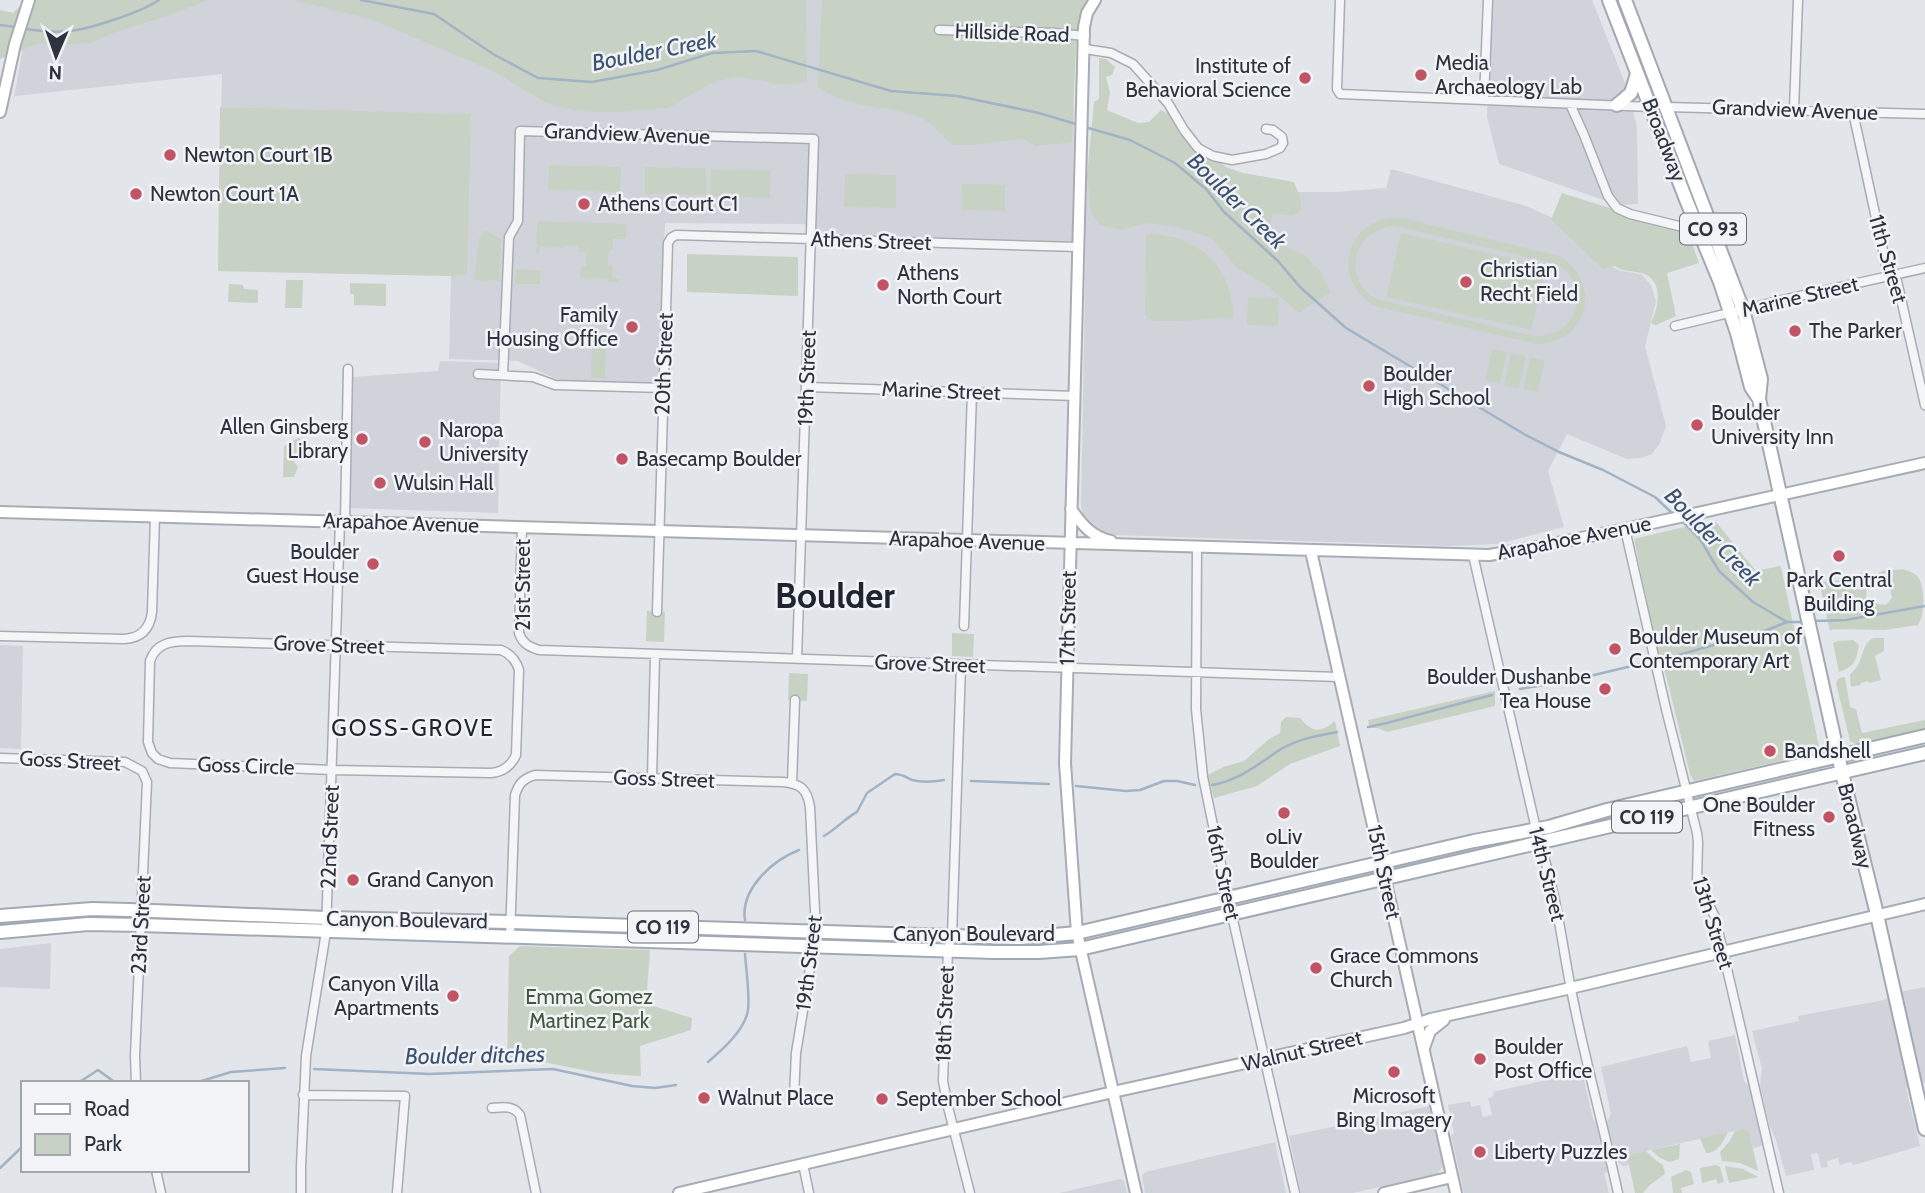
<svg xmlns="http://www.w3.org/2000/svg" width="1925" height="1193" font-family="Cabin,sans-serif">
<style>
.built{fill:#d0d4da}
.green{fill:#c8d2c4;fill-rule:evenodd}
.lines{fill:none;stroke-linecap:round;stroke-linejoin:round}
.stream{stroke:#a1b3c5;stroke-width:2.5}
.street-casing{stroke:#a8acb3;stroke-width:11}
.secondary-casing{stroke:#a8acb3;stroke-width:14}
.primary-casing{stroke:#a2a9b3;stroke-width:16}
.street{stroke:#f4f5f7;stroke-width:8}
.secondary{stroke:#fff;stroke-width:10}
.primary{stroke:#fff;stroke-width:12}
.poi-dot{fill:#c05465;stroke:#f1f3f6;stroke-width:2.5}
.labels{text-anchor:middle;stroke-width:5;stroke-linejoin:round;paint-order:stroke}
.shield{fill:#f1f3f6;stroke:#676d76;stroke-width:2}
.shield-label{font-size:19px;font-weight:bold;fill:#2c333f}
.street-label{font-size:21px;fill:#2c333f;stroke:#f1f3f6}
.poi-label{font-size:21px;fill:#2c333f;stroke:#f1f3f6;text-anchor:start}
.park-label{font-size:21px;fill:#41593b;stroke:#f1f3f6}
.water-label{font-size:23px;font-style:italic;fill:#3a526f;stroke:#f1f3f6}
.neighbourhood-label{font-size:23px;letter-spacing:2px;fill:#1e2430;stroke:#f1f3f6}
.town-label{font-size:35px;font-weight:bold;fill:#1e2430;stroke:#f1f3f6}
</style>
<rect width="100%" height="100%" fill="#e2e5e9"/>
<path class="built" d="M40 0H831L1074 109 1072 242 821 233 804 224 665 223 659 386 558 380 518 361 449 359 451 276 218 271 222 74 15 96 13 103 23 47Z
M1491 0H1592L1629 93 1637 128 1638 204 1618 205 1499 164 1487 117Z
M1391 169 1526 206 1562 222 1603 263 1621 271 1641 274 1651 285 1656 301 1645 346 1666 426 1660 443 1652 454 1641 458 1627 459 1567 434 1548 471 1564 527 1497 544 1450 546 1115 535 1102 533 1091 527 1084 518 1081 506 1087 176 1196 192H1336L1386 188Z
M440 361 501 363 498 513 349 508 352 377 438 371Z
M0 645 23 646 21 749 0 748Z
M51 943 50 989 0 987V949Z
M1925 987V1083L1906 1088 1920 1146 1854 1165 1850 1162 1840 1165 1838 1158 1827 1161 1828 1167 1821 1168 1818 1153 1811 1154 1814 1170 1786 1176 1776 1140 1769 1124 1760 1085 1762 1069 1752 1031 1799 1021 1798 1016 1884 1000 1894 993Z
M1735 1035 1744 1081 1751 1088 1765 1145 1753 1148 1749 1131 1743 1129 1633 1154 1629 1160V1165L1623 1166 1616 1160 1607 1122 1611 1114 1601 1067 1687 1046 1691 1062 1711 1058 1708 1041Z
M1582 1072 1593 1119 1598 1124 1610 1172 1604 1173 1609 1193H1464L1451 1135 1454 1134 1448 1105 1470 1101 1471 1107 1480 1105 1483 1117 1492 1115 1488 1098 1494 1096 1493 1092Z
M1430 1106 1444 1165 1437 1174 1353 1193H1301L1289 1136Z
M1275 1142 1286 1193H1145L1142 1176 1145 1172Z
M1120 1179 1124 1180 1127 1193H1059Z"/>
<path class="green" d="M26 0H208L173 14 113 33 92 43 59 45 40 43 0 59V10L13 13Z
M293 0H806L807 82 780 85 760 80 738 77 720 80 708 85 670 107 660 109 607 113 574 110 546 103 493 71 373 20Z
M822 0H1090L1076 44 1072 142 1036 146 1023 139 974 145H953C938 134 935 122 914 115 885 107 843 107 818 87Z
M1099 58 1106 59 1115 67 1112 75 1106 77 1110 92 1107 110 1138 123 1149 122 1161 110 1173 116 1179 129 1226 167 1243 173 1294 182 1301 199V211L1292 216 1272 213 1270 232 1286 247 1306 256 1320 271 1331 292 1299 313 1266 285 1236 267 1212 238 1182 228 1147 223 1121 230 1100 225 1091 213 1087 176 1094 102 1099 99Z
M220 107 471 114 467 274 451 276 218 271Z
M549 165 621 167 620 192 548 190Z
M645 167 706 168V195L645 194Z
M711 169 771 170 770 198 710 196Z
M845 174 896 175V208L844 207Z
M962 183 1005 185V211L961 210Z
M1562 193 1676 229 1690 238 1699 263 1667 273 1676 316 1656 325 1651 323C1658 308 1665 281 1642 273 1631 270 1626 273 1615 266L1603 269 1551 220Z
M1397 217 1560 256C1603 284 1588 343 1537 344L1374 306C1330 278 1346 219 1397 217ZM1395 226 1556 264C1593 285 1579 337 1535 336L1377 299C1340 279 1354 228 1395 226Z
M537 221 627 224 626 239H613V250L609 251 608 265H613L612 277 619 279V282H608V279L580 278 581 266H586V253L579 252V246H564V248L540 247 539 253H536Z
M485 230 501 239 500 281 474 280 479 239Z
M1401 233 1546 266 1531 330 1386 297Z
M1146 234C1196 233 1234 266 1233 318L1180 321H1153L1145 315Z
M687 254 798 257V296L687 292Z
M516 269 540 270V284H515Z
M286 280H303L302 308H285Z
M350 283 386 284V306L354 305V294H350Z
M229 284 243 285 244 289 258 290V303L228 302Z
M1248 297 1279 298 1278 326 1247 325Z
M592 345H606L605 378H591Z
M1492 349 1507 352 1500 384 1485 380Z
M1511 353 1526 356 1519 388 1504 385Z
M1530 357 1545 361 1538 392 1523 389Z
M298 438 312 446 294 462 298 467 294 477H283L284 446Z
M1716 522 1756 571 1780 566 1781 567 1819 746 1811 754 1694 781 1690 774 1667 679 1657 650 1634 539 1701 523Z
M1903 569C1908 571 1913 572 1918 577 1925 587 1925 614 1918 625L1884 630 1833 629 1830 631 1819 581C1825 582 1832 582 1839 580 1849 577 1857 571 1869 574L1870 583 1867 587 1866 598 1878 604 1886 605 1892 598 1890 588 1876 575 1882 571Z
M647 611 665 612 664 642 646 641Z
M952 633 974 634 973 657 952 656Z
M1874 638H1884V651L1875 656 1881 680 1869 683 1868 681 1861 683 1860 685 1851 687 1850 674C1865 664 1859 644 1874 638Z
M1853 640 1859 645C1856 661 1855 666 1839 672L1833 643 1837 641Z
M789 673 808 674 807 701 788 700Z
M1843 677H1845L1850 707 1856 709 1862 733 1925 720V731L1859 746 1850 741 1836 683 1838 679Z
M1495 691V706L1387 732 1378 728H1370L1368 720Z
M1286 717 1300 718C1313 733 1320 733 1335 721L1340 746 1290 764 1257 786 1214 798 1208 775 1223 767 1244 761 1269 739 1280 733 1281 722Z
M520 946 650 950 647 991 650 1005 692 1018 691 1030 640 1046 641 1076 598 1073 538 1061 507 1063 509 956Z
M1743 1129 1749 1131 1758 1171 1740 1163 1722 1161 1720 1152 1729 1142 1735 1131Z
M1728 1132C1723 1142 1718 1153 1706 1153L1700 1138Z
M1680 1144 1679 1159 1670 1162 1660 1158 1651 1150Z
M1646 1151 1653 1158 1663 1165 1665 1174 1650 1185 1643 1193H1635L1628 1160 1632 1154Z
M1716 1165 1720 1167 1724 1182 1718 1184 1716 1179 1702 1183 1700 1168Z
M1725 1166 1743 1169 1758 1177 1729 1183Z
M1686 1170 1691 1172 1694 1184 1681 1188 1682 1193H1673L1671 1177Z"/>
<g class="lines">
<path class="stream" d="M361 0 434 14 493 54 538 78 592 82 657 70 712 53 756 51 891 91 957 96 1039 113 1079 125
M0 25 15 27
M22 28C61 36 82 31 119 18 133 13 146 9 159 0
M1085 127 1130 140 1175 163 1207 190 1224 212 1278 261 1300 287 1346 328 1524 434 1559 452 1603 470 1655 497 1674 515
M1682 521 1700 539 1719 571 1753 602 1787 622H1804
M1814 621 1846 620 1925 606
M1675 656 1767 630 1787 622
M1520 689 1569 681 1640 664
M1368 727 1387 723 1492 695
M971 781 1049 784
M1212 785C1236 781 1255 767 1275 753 1293 740 1315 736 1337 732
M1076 786 1126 791 1140 790 1164 781H1177L1195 785
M824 836C835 830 848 816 857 812L867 793 895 774C902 774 905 777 912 780 923 783 933 782 944 780
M745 920C740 889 773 860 799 850
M708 1062C722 1050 745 1030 748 1010 750 996 746 969 745 954
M314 1069 430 1074 553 1069 632 1086 655 1088 676 1085
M78 1083 98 1070 116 1083
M195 1083 231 1072 285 1068
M0 1168 23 1146"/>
<g class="street-casing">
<path id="street" d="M1340 0 1337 89 1340 94 1651 107
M939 30 1055 33 1085 36
M1085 49 1111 53 1133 64 1168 103 1184 130 1198 148 1213 156 1232 160 1266 154 1280 148 1283 143 1282 137 1273 130 1266 129
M1484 99 1488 0
M1570 104 1584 135 1608 196 1617 208 1630 214 1699 231
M1666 107 1925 114
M1794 110 1798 0
M1853 112 1887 269 1897 281 1925 405
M1675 326 1795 297 1925 268
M478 374 533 377 555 385 664 388
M503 375 509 237 518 221 520 131 814 139 797 659
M807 387 1075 396
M345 521 348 369
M522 527 519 633C522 643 529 647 539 650L1339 677
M1625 529 1666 709 1697 833 1698 842 1697 881 1715 917 1779 1193
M1197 548 1196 709 1203 777 1228 898 1295 1193
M1473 555 1539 842C1557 892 1562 947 1573 999 1586 1064 1604 1128 1618 1193
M657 612 668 243 671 238 676 235 1078 247
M964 626 972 393
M0 636 124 639C141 638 150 629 152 612L155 516
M188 641 501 650C511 654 516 660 519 670L516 755C511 766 503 772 491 773L332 770 170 763 158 759 152 753 148 742 150 661C156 643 171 641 188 641Z
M961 665 952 936 948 950 943 1081 948 1107 970 1193
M0 758 125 762 142 771 147 782 135 1056 136 1083
M652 778 655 655
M792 783 795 700
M510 937 515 795C519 783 523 779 535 775L783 782C801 784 807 789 810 807L816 932 796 1053 794 1096
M303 1095 405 1096 397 1193
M492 1108C503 1107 513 1105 520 1115L536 1193
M803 1164 809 1193
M156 1170 161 1193
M301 1193V1167L306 1056 326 932 340 521"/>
</g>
<g class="secondary-casing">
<path id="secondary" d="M1095 0 1087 13 1084 27 1065 763 1077 933 1136 1193
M0 112 15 44 29 0
M1071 509C1082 525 1092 537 1111 541
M0 512 1489 555 1537 547 1625 529 1925 463
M1311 551 1456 1193
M1424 1048 1430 1031 1444 1020
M679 1193 1113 1092 1404 1028 1431 1019 1558 991 1925 904
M1384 1193 1452 1177"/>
</g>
<g class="primary-casing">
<path id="primary" d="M1609 0 1687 202 1720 282 1737 333 1751 387 1759 399 1842 773 1875 906 1925 1129
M1625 0 1743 310 1761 379 1759 399
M1617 105 1631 93 1637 74
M0 916 92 909 129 910 326 918 510 922 952 936 1020 938 1077 933 1474 841 1549 827 1607 810 1925 736
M0 932 88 924 141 925 994 952H1039L1080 949 1925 753"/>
</g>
<use href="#street" class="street"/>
<use href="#secondary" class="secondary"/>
<use href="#primary" class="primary"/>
</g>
<g class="poi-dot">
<circle cx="1421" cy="75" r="7"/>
<circle cx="1305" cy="78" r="7"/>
<circle cx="170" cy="155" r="7"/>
<circle cx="136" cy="194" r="7"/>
<circle cx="584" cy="204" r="7"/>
<circle cx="1466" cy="282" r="7"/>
<circle cx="883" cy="285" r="7"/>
<circle cx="632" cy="327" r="7"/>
<circle cx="1795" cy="331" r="7"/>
<circle cx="1369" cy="386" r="7"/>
<circle cx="1697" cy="425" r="7"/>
<circle cx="362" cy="439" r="7"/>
<circle cx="425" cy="442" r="7"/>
<circle cx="622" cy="459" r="7"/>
<circle cx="380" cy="483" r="7"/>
<circle cx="1839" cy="556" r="7"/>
<circle cx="373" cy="564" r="7"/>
<circle cx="1615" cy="649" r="7"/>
<circle cx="1605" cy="689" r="7"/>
<circle cx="1770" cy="751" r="7"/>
<circle cx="1284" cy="813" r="7"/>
<circle cx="1829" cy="817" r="7"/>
<circle cx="353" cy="880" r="7"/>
<circle cx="1316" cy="968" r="7"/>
<circle cx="453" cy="996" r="7"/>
<circle cx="1480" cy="1059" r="7"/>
<circle cx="1394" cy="1072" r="7"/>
<circle cx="704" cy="1098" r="7"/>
<circle cx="882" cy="1099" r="7"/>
<circle cx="1480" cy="1152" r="7"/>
</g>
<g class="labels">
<g class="shield">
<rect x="1680" y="213.5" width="66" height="31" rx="5"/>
<rect x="1612" y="801.5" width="70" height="31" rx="5"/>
<rect x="628" y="911.5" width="70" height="31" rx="5"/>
</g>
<g class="shield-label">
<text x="1713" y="236">CO 93</text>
<text x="1647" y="824">CO 119</text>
<text x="663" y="934">CO 119</text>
</g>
<g class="street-label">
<text transform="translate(1012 33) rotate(2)" y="7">Hillside Road</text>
<text transform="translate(1795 110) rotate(2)" y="7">Grandview Avenue</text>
<text transform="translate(627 134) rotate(2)" y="7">Grandview Avenue</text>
<text transform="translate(1664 140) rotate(69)" y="7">Broadway</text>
<text transform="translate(871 241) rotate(2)" y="7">Athens Street</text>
<text transform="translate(1888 259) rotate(74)" y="7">11th Street</text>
<text transform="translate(1800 297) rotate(-13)" y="7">Marine Street</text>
<text transform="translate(664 364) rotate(-88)" y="7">20th Street</text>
<text transform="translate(807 378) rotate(-88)" y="7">19th Street</text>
<text transform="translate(941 391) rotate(2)" y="7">Marine Street</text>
<text transform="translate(401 523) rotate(2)" y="7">Arapahoe Avenue</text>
<text transform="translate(1574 538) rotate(-11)" y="7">Arapahoe Avenue</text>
<text transform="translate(967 541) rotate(2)" y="7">Arapahoe Avenue</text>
<text transform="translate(523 585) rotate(-90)" y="7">21st Street</text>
<text transform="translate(1068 618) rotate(-89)" y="7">17th Street</text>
<text transform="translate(329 645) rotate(2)" y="7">Grove Street</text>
<text transform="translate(930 664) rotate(2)" y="7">Grove Street</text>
<text transform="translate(70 761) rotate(3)" y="7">Goss Street</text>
<text transform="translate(246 766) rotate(2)" y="7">Goss Circle</text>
<text transform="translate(664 779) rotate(2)" y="7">Goss Street</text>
<text transform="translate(1855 826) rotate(76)" y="7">Broadway</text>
<text transform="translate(330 837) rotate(-88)" y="7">22nd Street</text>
<text transform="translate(1384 872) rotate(78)" y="7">15th Street</text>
<text transform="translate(1223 873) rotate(78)" y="7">16th Street</text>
<text transform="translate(1547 874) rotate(76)" y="7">14th Street</text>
<text transform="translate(407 920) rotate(1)" y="7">Canyon Boulevard</text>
<text transform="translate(1713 923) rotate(73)" y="7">13th Street</text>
<text transform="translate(141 925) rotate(-87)" y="7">23rd Street</text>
<text x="974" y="941">Canyon Boulevard</text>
<text transform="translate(809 963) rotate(-83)" y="7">19th Street</text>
<text transform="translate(945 1014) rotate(-88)" y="7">18th Street</text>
<text transform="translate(1302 1051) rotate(-13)" y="7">Walnut Street</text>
</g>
<g class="poi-label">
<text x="1435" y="70">Media<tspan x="1435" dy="24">Archaeology Lab</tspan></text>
<text x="1291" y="73" text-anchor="end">Institute of<tspan x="1291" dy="24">Behavioral Science</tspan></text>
<text x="184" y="162">Newton Court 1B</text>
<text x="150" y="201">Newton Court 1A</text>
<text x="598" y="211">Athens Court C1</text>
<text x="1480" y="277">Christian<tspan x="1480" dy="24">Recht Field</tspan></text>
<text x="897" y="280">Athens<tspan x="897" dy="24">North Court</tspan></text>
<text x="618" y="322" text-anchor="end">Family<tspan x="618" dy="24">Housing Office</tspan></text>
<text x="1809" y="338">The Parker</text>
<text x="1383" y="381">Boulder<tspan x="1383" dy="24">High School</tspan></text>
<text x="1711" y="420">Boulder<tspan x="1711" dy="24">University Inn</tspan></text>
<text x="348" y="434" text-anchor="end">Allen Ginsberg<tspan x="348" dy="24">Library</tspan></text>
<text x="439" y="437">Naropa<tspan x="439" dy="24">University</tspan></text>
<text x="636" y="466">Basecamp Boulder</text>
<text x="394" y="490">Wulsin Hall</text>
<text x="359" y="559" text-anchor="end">Boulder<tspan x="359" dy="24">Guest House</tspan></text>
<text x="1839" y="587" text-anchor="middle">Park Central<tspan x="1839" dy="24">Building</tspan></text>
<text x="1629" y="644">Boulder Museum of<tspan x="1629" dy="24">Contemporary Art</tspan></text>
<text x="1591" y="684" text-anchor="end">Boulder Dushanbe<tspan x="1591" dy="24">Tea House</tspan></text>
<text x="1784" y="758">Bandshell</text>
<text x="1815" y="812" text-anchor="end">One Boulder<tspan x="1815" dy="24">Fitness</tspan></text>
<text x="1284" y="844" text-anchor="middle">oLiv<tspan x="1284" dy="24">Boulder</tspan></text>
<text x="367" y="887">Grand Canyon</text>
<text x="1330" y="963">Grace Commons<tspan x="1330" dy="24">Church</tspan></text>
<text x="439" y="991" text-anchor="end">Canyon Villa<tspan x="439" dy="24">Apartments</tspan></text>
<text x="1494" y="1054">Boulder<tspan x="1494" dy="24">Post Office</tspan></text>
<text x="1394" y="1103" text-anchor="middle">Microsoft<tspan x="1394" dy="24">Bing Imagery</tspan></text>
<text x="718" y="1105">Walnut Place</text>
<text x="896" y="1106">September School</text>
<text x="1494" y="1159">Liberty Puzzles</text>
</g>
<g class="park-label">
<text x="589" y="1004">Emma Gomez<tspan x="589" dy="24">Martinez Park</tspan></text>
</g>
<g class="water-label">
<text transform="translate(654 51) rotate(-11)" y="8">Boulder Creek</text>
<text transform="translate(1237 201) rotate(44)" y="8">Boulder Creek</text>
<text transform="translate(1713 537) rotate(46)" y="8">Boulder Creek</text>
<text transform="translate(475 1055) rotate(-1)" y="8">Boulder ditches</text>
</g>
<g class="neighbourhood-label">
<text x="413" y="736">GOSS-GROVE</text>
</g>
<g class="town-label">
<text x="835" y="608">Boulder</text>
</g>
</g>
<rect x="21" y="1081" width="228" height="91" fill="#f1f3f6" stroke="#a2a6ad" stroke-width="2"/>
<rect x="35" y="1104" width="35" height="10" fill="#ffffff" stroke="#a2a6ad" stroke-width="2"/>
<text x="84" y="1116" font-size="21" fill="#2c333f">Road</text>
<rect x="35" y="1134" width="35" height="21" fill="#c8d2c4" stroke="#a2a6ad" stroke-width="2"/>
<text x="84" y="1151" font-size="21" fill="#2c333f">Park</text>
<g transform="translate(56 56) rotate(182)" stroke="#f1f3f6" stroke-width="5" paint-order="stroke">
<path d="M0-5L12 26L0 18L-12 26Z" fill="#2c333f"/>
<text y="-10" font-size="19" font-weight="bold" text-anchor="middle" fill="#2c333f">N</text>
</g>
</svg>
